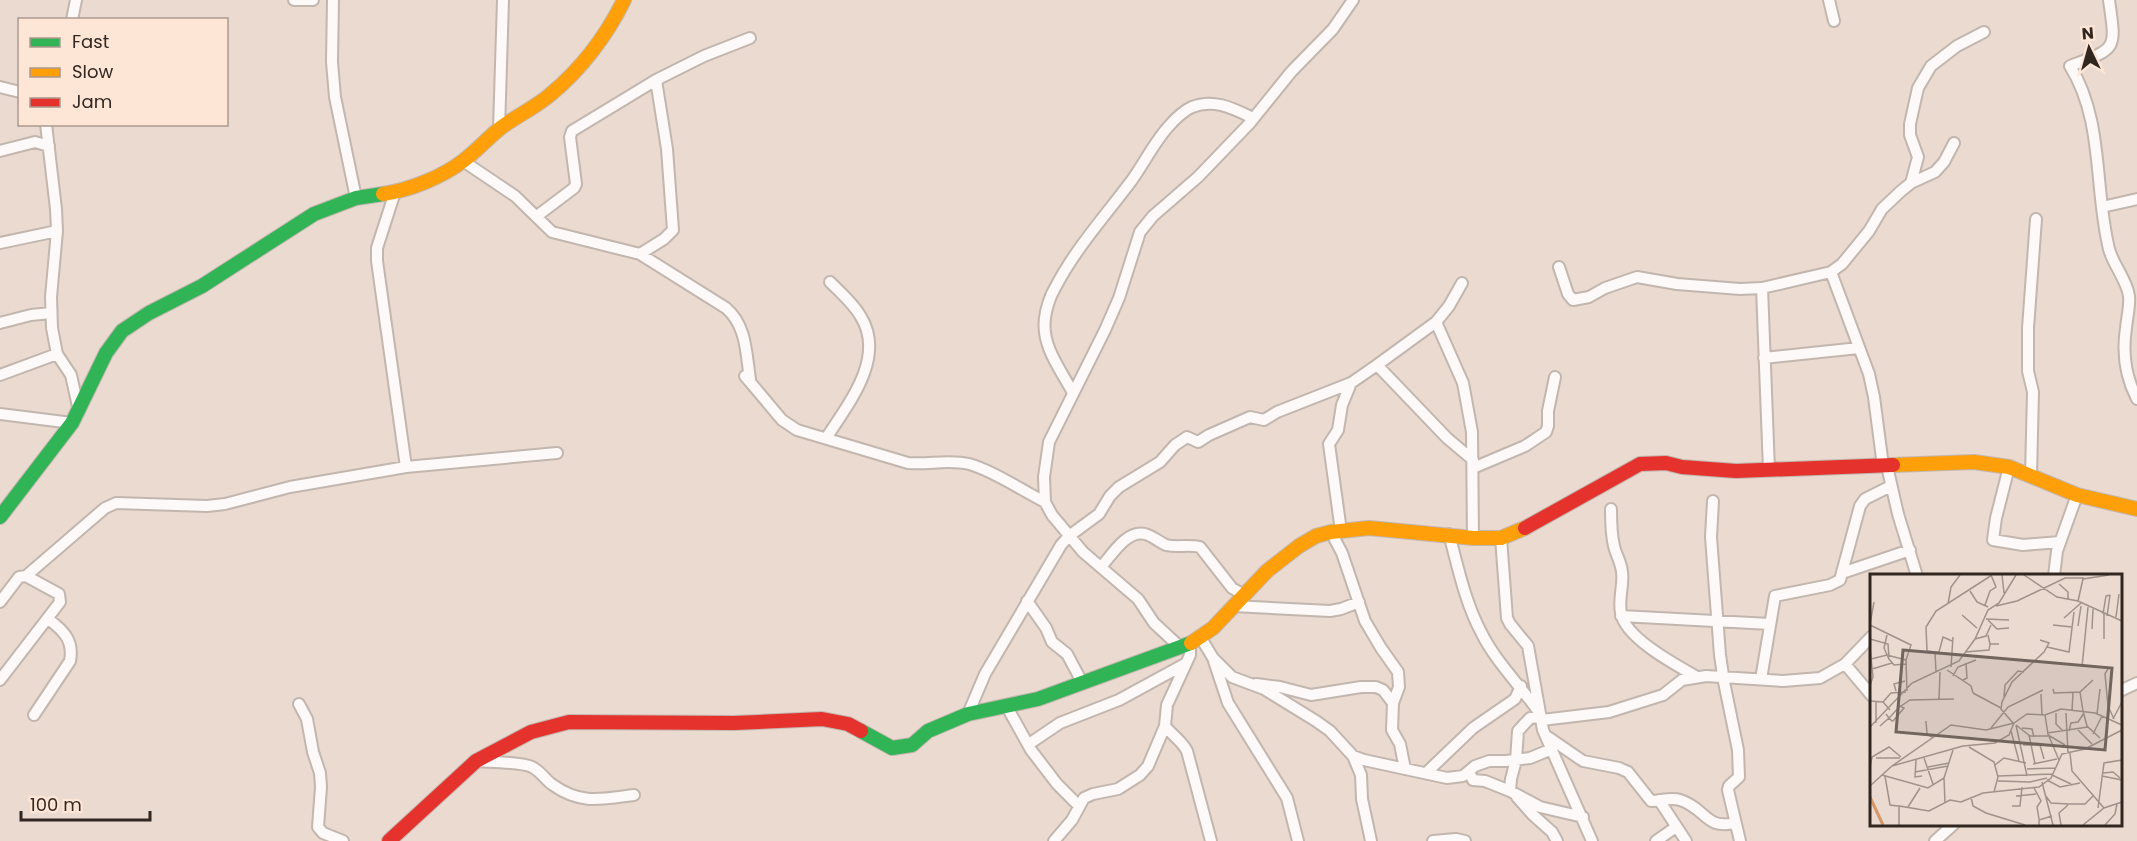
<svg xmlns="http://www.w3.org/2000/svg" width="2137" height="841" font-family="Poppins,sans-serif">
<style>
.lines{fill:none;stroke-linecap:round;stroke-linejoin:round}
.street-casing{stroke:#c2b6ae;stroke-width:14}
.fast-casing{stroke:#c2b6ae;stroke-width:16}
.slow-casing{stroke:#c2b6ae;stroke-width:16}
.jam-casing{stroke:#c2b6ae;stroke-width:16}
.street{stroke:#fcf9f8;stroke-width:10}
.fast{stroke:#30b455;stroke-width:14}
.slow{stroke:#ff9f0a;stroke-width:14}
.jam{stroke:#e5322d;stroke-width:14}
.inset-river{fill:none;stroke:#d5966a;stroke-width:3}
.inset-road{fill:none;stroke:#a0928a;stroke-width:1.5}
.view{fill:#72655e;fill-opacity:0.15;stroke:#72655e;stroke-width:3}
.inset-edge{fill:none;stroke:#312620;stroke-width:3}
</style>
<rect width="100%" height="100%" fill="#eadad0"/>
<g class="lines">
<g class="street-casing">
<path id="street" d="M294 0H313
M333 0 332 62 335 97 356 198
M1829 0 1834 21
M2109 0C2116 50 2118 48 2070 66 2104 120 2094 189 2109 249 2113 265 2127 280 2129 296 2130 306 2127 318 2126 328 2122 354 2125 376 2137 399
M72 20 76 0
M0 87 20 92
M46 124 56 209 57 231 51 297 52 328 57 354 71 375 79 411
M499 129 503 0
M0 151 35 142 49 146
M463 161 515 196 552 232 640 254 726 308C747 326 746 354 750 379
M1911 183 1918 157 1910 135V124L1918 88 1931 66 1957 46 1984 32
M395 192 377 248V261L406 467
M2102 207 2137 199
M537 216 574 188 576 184 570 137 572 131 656 80 704 56 750 38
M0 243 57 231
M640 254 664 239 673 230 667 149 656 80
M1559 267 1568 294 1573 300 1589 297 1605 288 1637 277 1677 284 1740 289 1762 288 1831 272 1842 264 1869 231 1882 209 1901 191 1911 183 1935 172 1944 162 1954 143
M1831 272 1869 374 1874 397 1883 466
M1762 288 1769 470
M1436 322 1463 383 1472 432 1473 538
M0 323 31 315 51 313
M1764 358 1859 348
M1377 365 1447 438 1473 460
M0 375 57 354
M745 376 782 420 797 430 908 463C928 465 949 459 969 464 992 470 1023 491 1045 502
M1073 393C1061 370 1041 346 1045 318 1046 309 1050 296 1055 288 1075 249 1106 215 1132 180 1144 163 1154 143 1168 127 1175 119 1183 111 1192 107 1214 98 1234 109 1253 118
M0 414 72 423
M827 437C848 404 886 358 861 317 854 304 841 293 830 282
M1887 466 1898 514 1917 576
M2009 467 1996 518 1993 540 2023 545 2060 542
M1473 468 1525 446 1546 432 1548 426V411L1555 377
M2031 475 2033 392 2028 371V328L2036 219
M1713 501 1711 537 1720 655 1724 682 1738 750 1739 777 1729 786 1728 790 1740 841
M1611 509C1611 522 1611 534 1614 546 1616 555 1621 562 1622 572 1624 585 1618 599 1621 613 1625 638 1676 665 1697 677
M1341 531 1329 444 1338 430 1342 405 1351 383
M1331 532 1342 553 1365 621 1381 648 1398 672 1399 687 1393 703
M1449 534C1458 567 1465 602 1481 632 1495 661 1520 685 1538 711
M1501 538 1507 618 1510 624 1528 646 1543 730 1592 841
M1101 567C1112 555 1126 530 1145 534 1153 536 1159 542 1166 545 1178 548 1188 544 1200 547L1232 588 1244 595
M1842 573 1910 550
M26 576 105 508 116 503 207 506 225 504 290 487 406 467 557 453
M2054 576 2057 551 2077 495
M1027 601 1046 628 1052 642 1067 654 1082 682
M0 602 19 577 26 576 59 594 60 602 0 680
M1233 606 1330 611 1341 609 1359 602
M1621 616 1770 624
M1201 638 1213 658 1232 677 1264 689 1316 721 1330 731 1353 756 1364 760 1447 778 1463 776 1475 766 1489 761H1506L1530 758 1552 749
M1181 648 1154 623 1138 599 1083 552 1052 515 1045 502 1044 477 1049 442 1105 330 1119 298 1140 232 1153 216 1198 177 1249 124 1291 72 1333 29 1353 0
M1214 661 1228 703 1287 798 1298 841
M1845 664 1872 696
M1761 679 1775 596 1830 585 1840 580 1860 506 1865 499 1891 486
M1256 684 1280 687 1311 695 1361 687H1376L1383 690 1393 703 1392 730 1400 744 1405 769
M2120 691 2137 683
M299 704 307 719 313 752 320 773 321 787 318 827 323 833 343 841
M1007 707 1031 750 1057 784 1079 806
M968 714 985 674 1061 545 1069 536 1099 514 1110 496 1119 487 1160 462 1175 445 1187 437 1198 442 1209 435 1250 417 1264 420 1277 412 1351 383 1377 365 1436 322 1449 306 1462 283
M34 715 70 661C74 640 63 630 48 619
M1542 720 1609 712 1663 695 1682 680 1706 676 1783 681 1820 678 1845 664 1872 636
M1165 726C1172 735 1182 741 1187 751L1211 841
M1548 737 1583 761 1619 768 1628 772 1651 801C1660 801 1671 797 1680 800 1706 808 1705 830 1735 823
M1029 744 1060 723 1119 700 1185 664
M1353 756 1361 775 1362 799 1371 841
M477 761C489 762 522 762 532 767 542 772 545 780 553 785 581 805 602 799 634 795
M1469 772 1473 780 1485 781 1510 791 1540 807 1583 817
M1426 773 1473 728 1515 699 1521 686
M1510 791 1511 779 1516 760 1518 731 1530 718 1541 717
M1517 797 1533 815 1552 832 1557 841
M1659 800 1686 841
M1054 841 1072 820 1084 798 1093 794 1118 789 1140 775 1148 766 1165 726 1167 705 1190 655V644
M1433 841 1456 839 1465 841
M1656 841 1676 827
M1935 841 1954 824"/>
</g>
<g class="fast-casing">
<path id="fast" d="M0 517 72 423 106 353 122 331 149 313 202 286 314 214 356 198 383 194
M861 731 892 748 912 745 928 731 968 714 1038 699 1191 643"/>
</g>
<g class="slow-casing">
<path id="slow" d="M383 194C410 190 442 177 463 161 476 151 486 140 498 130 514 117 535 108 551 94 581 69 607 35 624 0
M1893 465 1974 462 2009 467 2077 495 2137 509
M1191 643 1213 628 1267 571 1299 546 1316 536 1331 532 1369 528 1473 538H1501L1525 528"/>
</g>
<g class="jam-casing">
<path id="jam" d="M1525 528 1640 464 1666 463 1682 467 1736 471 1893 465
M389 841 476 761 531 732 569 722 734 723 822 719 848 724 861 731"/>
</g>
<use href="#street" class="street"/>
<use href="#fast" class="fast"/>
<use href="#slow" class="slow"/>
<use href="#jam" class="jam"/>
</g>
<g transform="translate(1870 574)">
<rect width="252" height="252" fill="#eadad0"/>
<path class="inset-river" d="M0 223 13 251"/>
<path class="inset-road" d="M132 1 134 19M154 1 187 23 208 27 252 47M189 10 198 18V26M100 17 107 28 118 33M208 27 213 5 239 1M78 30 81 13 90 1M115 31 120 17 126 13 121 1M126 32 147 27 195 4H214M233 40 236 22 240 21M234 40V65M92 41 107 54M237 42 240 21M246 43 249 20M194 44 211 29M116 45 139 46M118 46 127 55 139 54M0 50 4 28M0 51 41 71 36 86 37 117M183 51 202 53M208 52 211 32M222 55 223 35M17 61 14 74 19 85 24 91 36 90M118 61 120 70H129M0 65 18 70 19 83M105 65 116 62 121 51M177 73 199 78 204 38M0 74 3 103 0 111M69 78 73 63 82 67M95 78 119 76 120 70M65 79 66 98M82 80 57 77 56 53 66 37 122 1M1 85 17 81 36 86M81 93 83 63M212 93 218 33M239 93 235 100 238 132 244 145M2 95 22 89M77 96 101 112 103 119M83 102 88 93 106 86M93 106 97 104 96 89M183 115 184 119 210 118 223 106M26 117 24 110 35 107M210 118 213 137M103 119 131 134M171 120 172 141M134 123 135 111 148 97 154 98M69 125 70 98M0 127 13 128 20 136M6 128V149M13 128 21 119 36 118M31 132 40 126 84 125M202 137 203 119M213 137 217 152 230 164M186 139V150L193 157M196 139 198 179M227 140 230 115M175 141 178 160 189 186M243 145 252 128M56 147 57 160 62 163M143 149 131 135 132 128 142 108 174 78 179 69 170 66M146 151 157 202M146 151 160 162H178M10 152 19 144 21 142 30 132 34 134 23 147H22L19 144 16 140M0 153 42 109 89 87 105 65 118 36 129 29 146 1M121 154 138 133 173 116M152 154 162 155 164 163M208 156 222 170M141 157 149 187M199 157 201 149 208 148 214 139M177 159 218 153M223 160 232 142M159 161 165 190M178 161 195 171M153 171H170L174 185M99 173 124 188 128 203 124 218M200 179 202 197 234 234M6 184H30M54 184 63 210M46 186 45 203 52 202M163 190 187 185M125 191 134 184 156 189M22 192 81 151 116 156 144 149 157 140 175 141 191 135 225 139 252 151M0 193 2 183 19 173 31 183M58 193 79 189M157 195 186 194M45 198 78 192M233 199 243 198 250 204M12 201 58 214 74 204 83 176M182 201 201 210M15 202 20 231 28 232M128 202 183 200M232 202 252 206M74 204 75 229M177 206 190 213 210 209M128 207 160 208 177 204M172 208 183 251M0 212 22 192 93 172 125 169 139 161 144 149M164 214 171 227 167 233 169 245M175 221 181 229 198 230H215L224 221M146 222 166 220M101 223 103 232 116 239 155 251M142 232H150L152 213M38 233 50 214M228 234 234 189 252 186M29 251V232L59 237 80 226 91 228 113 219 169 213 181 204 192 180 215 175 252 156M169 251V246L182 242M191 251 189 239 198 231M213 251 234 234 252 228M235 251 245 240 247 230"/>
<path class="view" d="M33 76 242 94 235 176 26 158Z"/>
<rect width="252" height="252" class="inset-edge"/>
</g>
<rect x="18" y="18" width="210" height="108" fill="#fee6d7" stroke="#ac998e" stroke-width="1.5"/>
<rect x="30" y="38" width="30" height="9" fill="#30b455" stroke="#ac998e" stroke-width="1.5"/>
<text x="72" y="48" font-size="18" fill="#312620">Fast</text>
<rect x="30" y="68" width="30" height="9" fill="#ff9f0a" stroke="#ac998e" stroke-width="1.5"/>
<text x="72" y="78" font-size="18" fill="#312620">Slow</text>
<rect x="30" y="98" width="30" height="9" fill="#e5322d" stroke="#ac998e" stroke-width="1.5"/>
<text x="72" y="108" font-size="18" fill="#312620">Jam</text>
<g transform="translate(2089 48) rotate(355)" stroke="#fee6d7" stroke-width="4.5" paint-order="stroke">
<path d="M0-4.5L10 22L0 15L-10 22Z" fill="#312620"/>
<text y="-9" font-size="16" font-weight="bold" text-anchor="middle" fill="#312620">N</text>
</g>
<path d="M21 811v9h129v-9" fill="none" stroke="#312620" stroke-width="3"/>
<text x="30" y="811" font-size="18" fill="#312620" stroke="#fee6d7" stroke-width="4.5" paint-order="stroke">100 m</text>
</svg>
